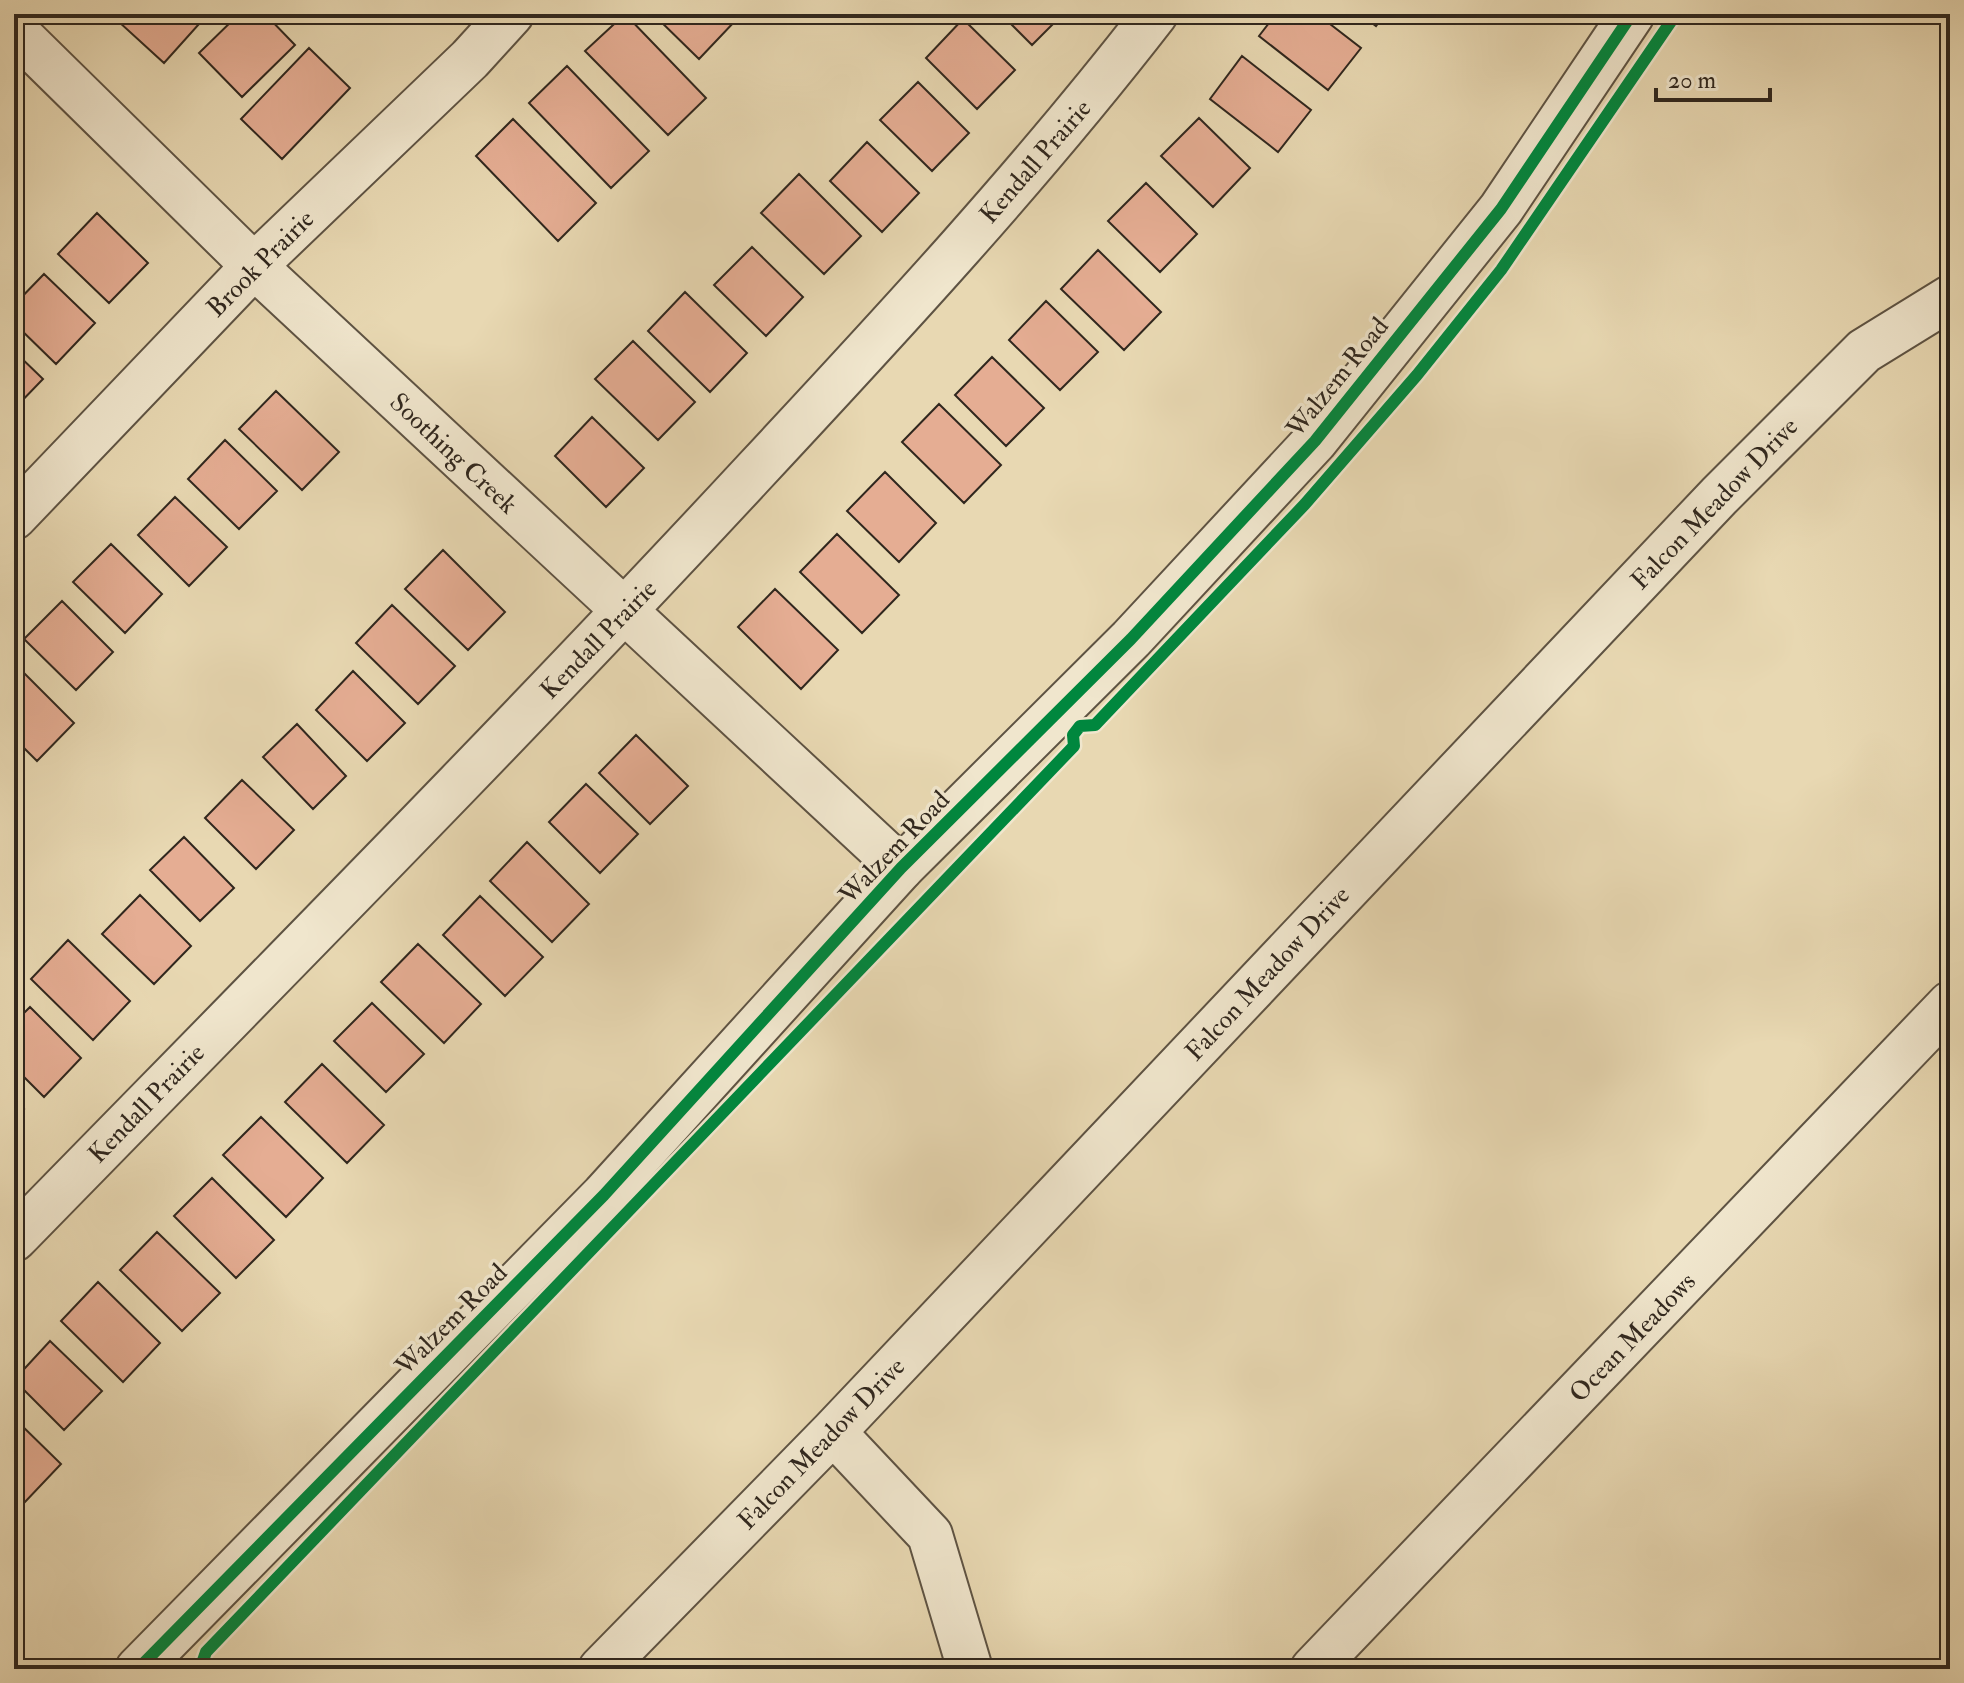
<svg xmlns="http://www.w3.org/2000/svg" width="1964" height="1683" font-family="'IM FELL Double Pica',serif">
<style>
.building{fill:#e5ad93;stroke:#30271e;stroke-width:2}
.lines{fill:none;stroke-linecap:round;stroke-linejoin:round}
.minor-casing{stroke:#5e5343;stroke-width:48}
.tertiary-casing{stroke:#5e5343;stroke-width:48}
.minor{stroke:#f0e6cd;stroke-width:44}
.tertiary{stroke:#f0e6cd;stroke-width:44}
.cycleway-casing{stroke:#f0e6cd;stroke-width:17}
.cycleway{stroke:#00873e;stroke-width:12}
.labels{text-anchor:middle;stroke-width:7;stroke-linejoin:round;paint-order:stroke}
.street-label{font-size:26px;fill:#30271e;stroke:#f0e6cd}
</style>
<rect width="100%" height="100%" fill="#e8d8b2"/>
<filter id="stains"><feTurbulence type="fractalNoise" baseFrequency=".0025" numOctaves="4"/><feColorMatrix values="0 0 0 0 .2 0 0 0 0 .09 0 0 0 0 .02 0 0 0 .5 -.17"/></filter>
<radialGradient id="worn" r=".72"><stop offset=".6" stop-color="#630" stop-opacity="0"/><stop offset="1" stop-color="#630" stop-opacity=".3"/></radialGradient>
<path class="building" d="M126 14H208L164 63 119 22Z
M239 14H265L295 45 242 97 199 53Z
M625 14 706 98 668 135 585 51Z
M653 14H730L736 20 699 59Z
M1001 14H1063L1032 45Z
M1276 14H1317L1361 48 1328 90 1259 36Z
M1360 14H1385L1376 26Z
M963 19 1015 70 977 109 926 58Z
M309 48 350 88 282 159 241 119Z
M1242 56 1311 110 1278 152 1210 99Z
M567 66 649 151 611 188 529 103Z
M918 82 969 133 932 171 880 120Z
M1199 118 1250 168 1213 207 1161 156Z
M513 119 596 203 558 241 476 156Z
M867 142 919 193 882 232 830 181Z
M799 174 861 236 824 274 761 213Z
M1146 183 1197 234 1160 272 1108 221Z
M97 213 148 263 109 303 58 254Z
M752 247 803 297 766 336 714 285Z
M1098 250 1161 312 1124 350 1061 289Z
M44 274 95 323 56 364 14 323V305Z
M685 292 747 353 710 392 648 331Z
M1046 301 1098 352 1060 390 1009 340Z
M633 341 695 402 658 440 595 379Z
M14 351 43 379 14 409Z
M992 357 1044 408 1006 446 955 395Z
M276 391 339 452 302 490 239 429Z
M939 404 1001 465 964 503 902 442Z
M592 417 644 468 606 507 555 456Z
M225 440 277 491 239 529 188 479Z
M885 472 936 523 899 562 847 511Z
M175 497 227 547 189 586 138 535Z
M837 534 899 595 862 633 800 572Z
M111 544 162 594 125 633 73 582Z
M443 550 505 612 468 650 405 589Z
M775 589 838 650 801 689 738 627Z
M62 601 113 652 76 690 24 639Z
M392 605 455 666 418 704 356 643Z
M14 663 74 723 37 761 14 738Z
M353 671 405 723 367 761 316 710Z
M297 724 346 776 313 809 263 757Z
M636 735 688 786 650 824 599 773Z
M242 780 294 830 256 869 205 818Z
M586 784 638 834 600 873 549 822Z
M184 837 234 888 200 921 150 870Z
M527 842 589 904 552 942 490 881Z
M140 895 191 946 154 984 102 934Z
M480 896 543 957 505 996 443 935Z
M68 940 130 1001 93 1040 31 979Z
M418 944 481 1004 444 1043 381 982Z
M372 1003 424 1054 386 1092 334 1041Z
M30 1007 81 1058 44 1097 14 1067V1023Z
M322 1064 384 1125 347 1163 285 1102Z
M14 1099 24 1109 14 1120Z
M261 1117 323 1178 286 1217 223 1155Z
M212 1178 274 1240 236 1278 174 1216Z
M157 1232 220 1293 182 1331 120 1270Z
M98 1282 160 1343 123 1382 61 1321Z
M50 1341 102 1391 64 1430 14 1380Z
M14 1418 61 1464 24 1503 14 1492Z"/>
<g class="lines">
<g class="minor-casing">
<path id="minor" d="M14 30 254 266 901 868
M14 517 254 266 470 59 511 14
M14 1239C263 984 514 731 756 470 894 322 1031 174 1155 14
M833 1432 930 1535 970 1669
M601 1669 833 1432 1719 496 1864 351 1950 298
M1313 1669 1950 1004"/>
</g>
<g class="tertiary-casing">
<path id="tertiary" d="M138 1669 604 1195 901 868 1131 639 1315 441 1501 209 1632 14"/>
</g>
<use href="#minor" class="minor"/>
<use href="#tertiary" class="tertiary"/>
<g class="cycleway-casing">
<path id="cycleway" d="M138 1669 604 1195 901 868 1131 639 1315 441 1501 209 1632 14
M200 1669 206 1652 1074 746 1073 735 1080 726 1095 725 1305 504 1417 375 1501 270 1676 14"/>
</g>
<use href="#cycleway" class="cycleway"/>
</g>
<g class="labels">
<g class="street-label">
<text transform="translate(1035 161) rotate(-49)" y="9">Kendall Prairie</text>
<text transform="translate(260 263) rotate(-45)" y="9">Brook Prairie</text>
<text transform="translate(1337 377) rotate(-51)" y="9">Walzem Road</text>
<text transform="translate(454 453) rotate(43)" y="9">Soothing Creek</text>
<text transform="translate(1714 503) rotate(-46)" y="9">Falcon Meadow Drive</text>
<text transform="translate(598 639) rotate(-46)" y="9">Kendall Prairie</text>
<text transform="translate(894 847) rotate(-46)" y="9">Walzem Road</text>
<text transform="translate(1267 973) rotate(-47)" y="9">Falcon Meadow Drive</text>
<text transform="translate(146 1103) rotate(-46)" y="9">Kendall Prairie</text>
<text transform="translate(451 1319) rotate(-45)" y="9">Walzem Road</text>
<text transform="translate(1632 1337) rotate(-46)" y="9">Ocean Meadows</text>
<text transform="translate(821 1443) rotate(-46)" y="9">Falcon Meadow Drive</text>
</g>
</g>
<rect width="1964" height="1683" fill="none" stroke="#e8d8b2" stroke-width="48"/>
<rect x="16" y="16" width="1932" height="1651" fill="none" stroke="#30271e" stroke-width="4"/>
<rect x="24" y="24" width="1916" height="1635" fill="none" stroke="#30271e" stroke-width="2"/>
<path d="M1656 88v12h114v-12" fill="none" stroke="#30271e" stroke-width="4"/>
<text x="1668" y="88" font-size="24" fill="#30271e" stroke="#f0e6cd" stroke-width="6" paint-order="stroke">20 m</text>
<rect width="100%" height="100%" filter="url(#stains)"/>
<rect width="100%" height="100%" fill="url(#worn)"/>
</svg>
